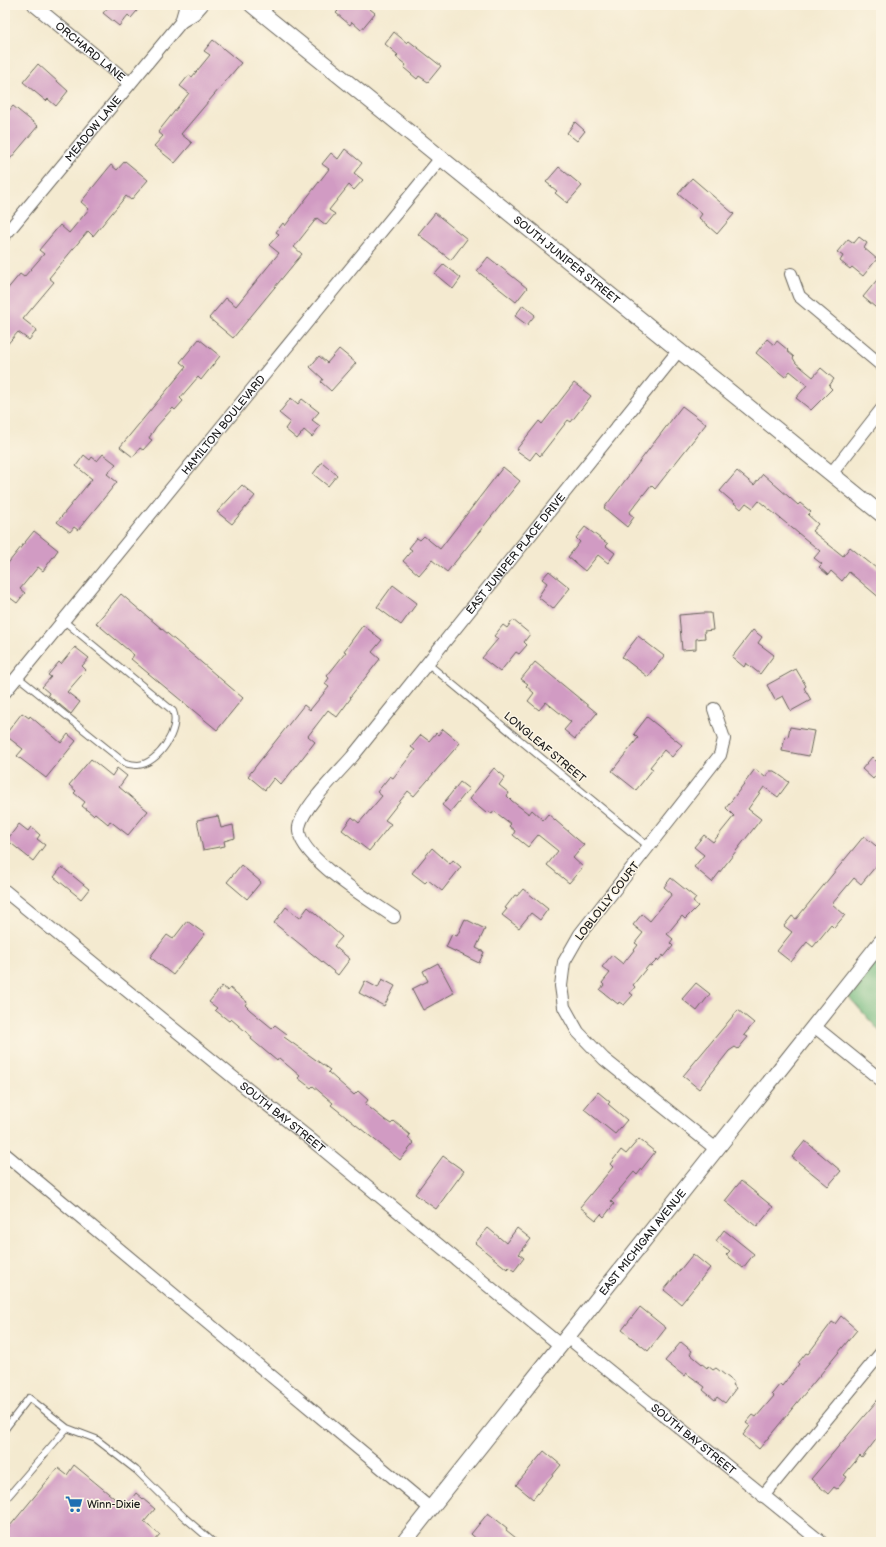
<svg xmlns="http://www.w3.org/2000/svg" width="886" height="1547" font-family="'Balsamiq Sans',sans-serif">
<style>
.forest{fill:#74ba7f;stroke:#486b4e}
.building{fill:#d19bc3}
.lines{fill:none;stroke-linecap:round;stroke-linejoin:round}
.service-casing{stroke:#68645b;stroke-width:8}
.minor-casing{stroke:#68645b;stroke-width:14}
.tertiary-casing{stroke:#68645b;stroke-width:17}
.service{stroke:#fff;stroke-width:6}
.minor{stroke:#fff;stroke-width:12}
.tertiary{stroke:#fff;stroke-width:15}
.labels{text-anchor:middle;stroke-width:3;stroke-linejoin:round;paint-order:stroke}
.street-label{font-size:11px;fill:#1c1c1c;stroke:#fcf5e5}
.poi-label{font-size:11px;fill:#1c1c1c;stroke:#fcf5e5;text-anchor:start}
</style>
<rect width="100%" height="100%" fill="#fcf5e5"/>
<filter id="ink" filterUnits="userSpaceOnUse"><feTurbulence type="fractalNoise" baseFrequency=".025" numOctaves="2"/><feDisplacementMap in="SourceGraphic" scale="8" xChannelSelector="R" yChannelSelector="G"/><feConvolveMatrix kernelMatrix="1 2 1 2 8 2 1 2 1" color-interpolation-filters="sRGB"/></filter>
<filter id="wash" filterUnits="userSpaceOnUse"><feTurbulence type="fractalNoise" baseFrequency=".012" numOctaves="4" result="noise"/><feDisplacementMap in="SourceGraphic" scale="16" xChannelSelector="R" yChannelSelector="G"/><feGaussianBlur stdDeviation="0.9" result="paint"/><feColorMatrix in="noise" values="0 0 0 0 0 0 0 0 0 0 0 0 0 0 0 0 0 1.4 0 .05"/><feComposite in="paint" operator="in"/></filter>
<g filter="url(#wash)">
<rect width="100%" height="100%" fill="#f4ead0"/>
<path class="forest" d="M881 953V1033L848 996Z"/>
<g id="blocks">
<path class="building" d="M110 5H142L131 18 128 15 119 26 103 13Z
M330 5H365L375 13 361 30 352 22 350 25 336 13 338 11Z
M394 32 407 43 409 41 441 66 428 82 419 76 417 79 404 68 406 65 396 57 398 55 385 44Z
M213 40 241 63 181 134 192 143 175 163 154 146 163 136 158 132 189 93 180 86 189 75 192 77 210 55 204 51Z
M38 64 68 91 56 106 48 99 46 101 23 82Z
M13 106 38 126 5 165V115Z
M575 122 585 131 577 141 567 133Z
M345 149 362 163 354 173 363 180 354 190 349 185 329 210 335 214 326 225 317 218 294 247 302 254 233 338 209 318 226 298 236 306 279 253 269 245 279 234 276 232 283 223 285 226 329 169 322 164 331 153 338 159Z
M125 161 148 180 131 200 126 196 93 236 88 231 49 278 54 282 23 319 37 330 29 340 18 332 5 347V292L20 274 24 277 44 254 39 250 60 225 69 233 89 209 81 202 111 165 117 170Z
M559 167 582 186 567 203 555 193 557 191 546 182Z
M692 178 734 214 717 234 699 218 702 214 678 194Z
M435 213 467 239 451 260 418 234Z
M859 237 867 243 864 248 877 259 863 276 852 267 850 269 840 261 843 256 837 252 848 239 854 243Z
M488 257 527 288 516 302 477 271Z
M444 264 461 278 453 289 435 274Z
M881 275V312L863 297Z
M523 305 535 315 527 325 515 316Z
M199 339 220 356 201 380 198 377 180 398 183 401 175 410 173 408 156 427 149 438 152 440 143 450 140 448 133 457 120 447 186 367 180 362Z
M767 339 774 345 777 341 788 350 787 351 794 357 793 358 796 363 813 377 821 368 834 379 829 386 832 389 811 410 796 398 807 385 790 371 785 377 756 353Z
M339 349 356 363 331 391 321 382 323 379 310 367 319 356 327 363Z
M574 383 591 396 571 422 568 420 540 456 536 452 530 460 516 450 539 421 542 424Z
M291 398 298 404 302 399 319 412 312 420 320 426 312 437 304 430 297 439 285 429 290 422 279 413Z
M682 406 706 424 655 489 651 485 629 513 634 517 627 527 604 508Z
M103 454 116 464 107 474 117 482 78 530 74 527 70 532 57 522 92 479 76 466 84 455 90 460 92 457 97 461Z
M322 462 337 475 328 486 313 474Z
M503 467 520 481 447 572 432 560 419 575 403 561 412 550 409 548 417 538 420 540 424 536 440 549Z
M737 471 754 485 763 474 798 505 800 503 811 512 808 515 818 524 812 531 843 556 850 547 881 572V599L849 572 842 581 831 571 828 575 819 567 822 564 814 558 820 551 759 501 753 508 746 503 741 509 720 491Z
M242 485 255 496 232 524 217 512Z
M585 527 608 544 606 546 615 553 608 563 598 555 585 571 568 557 580 542 576 538Z
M34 531 58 550 43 571 38 567 20 589 25 593 17 603 5 594V567Z
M549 571 570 588 553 609 538 597 547 583 542 579Z
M393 585 417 603 401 625 377 607Z
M121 594 243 698 217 730 131 659 134 655 96 623Z
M703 613H711L713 630 704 631 705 638 696 639V649L682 650 679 615Z
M513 620 530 634 524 642 527 645 519 654 516 652 500 672 482 658 498 639 494 636 503 625 507 628Z
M363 625 382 640 372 652 380 659 350 697 351 698 337 717 328 710 308 736 315 742 281 785 274 778 265 790 248 776 304 705 310 710 329 687 325 684 329 678 327 676 346 652 344 651Z
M753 630 762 637 758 643 774 655 760 674 746 663 744 667 732 657Z
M638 636 664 656 648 677 622 657Z
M75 647 89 658 82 666 86 670 67 692 80 702 71 714 48 695 49 693 42 687 51 677 48 675 59 662 61 664Z
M535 662 597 713 575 739 564 730 571 722 546 702 539 710 528 701 534 693 526 686 528 684 521 679Z
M796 669 806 686 804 688 811 700 791 711 783 696 775 700 767 685Z
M22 713 29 718 30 716 61 743 68 734 76 741 46 778 17 756 23 749 5 735Z
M647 717 682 745 672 757 664 750 650 767 653 769 636 790 612 771 638 738 634 734Z
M790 727 814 731 809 756 782 751 785 736 788 737Z
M443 729 460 743 414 796 408 791 385 820 391 824 369 851 342 830 352 817 359 823 382 796 377 792 390 776 393 778 415 750 411 747 421 735 429 741 436 733 438 735Z
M872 757 881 766V769L873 779 862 769Z
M91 759 112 776 117 768 127 776 119 787 148 811 128 835 110 821 108 824 95 813 93 815 82 806 85 802 74 793 76 791 69 785Z
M494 768 505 777 499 785 509 793 507 796 512 801 529 814 532 810 543 820 548 814 584 845 573 858 583 867 569 883 547 865 558 851 538 835 528 847 513 835 515 831 509 826 511 824 494 811 492 814 488 811 486 813 469 799Z
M755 769 765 777 770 771H774L789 782 778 797 764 787 748 809 761 819 712 882 694 867 704 855 694 847 704 835 713 842 734 816 726 808Z
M460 782 469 789 450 812 442 805Z
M218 816 221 828 233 825 235 838 224 841 225 846 203 850 197 820Z
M19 824 28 831 31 827 40 835 37 839 45 845 33 861 7 840Z
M864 836 881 850V870L876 866 861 884 854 878 832 904 845 915 834 928 831 925 813 947 807 942 791 962 777 951 792 932 784 926 792 916 796 919Z
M432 848 450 864 453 860 461 867 442 891 428 880 425 883 412 873Z
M241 865 261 882 247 899 227 882Z
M62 867 89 889 81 899 54 877Z
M671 878 696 898 693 902 698 906 685 919 682 916 667 934 673 939 670 943 673 946 664 957 663 955 658 961 657 960 651 966 649 965 633 985 635 987 630 993 633 995 624 1005 619 1002 618 1004 600 990 604 985 602 983 610 973 602 967 612 955 623 964 638 945 635 943 643 933 633 925 642 914 650 921 672 894 664 887Z
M523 889 548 909 540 920 531 913 519 928 502 915 507 909 505 908 515 895 517 896Z
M286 907 300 918 308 907 342 937 334 946 350 959 338 975 274 923Z
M465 919 485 929 476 948 484 952 479 963 446 947 452 934 457 936Z
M187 921 205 934 173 975 150 957 167 935 173 939Z
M438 963 454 993 423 1010 412 989 428 981 423 971Z
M382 979 395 986 384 1006 359 993 365 981 378 988Z
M696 983 710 994 697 1011 682 999Z
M222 986 228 991 230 988 247 1002 245 1005 250 1010 272 1028 275 1025 287 1034 284 1037 330 1070 328 1072 354 1095 358 1091 368 1100 365 1104 385 1120 391 1124 394 1121 410 1135 408 1138 414 1143 400 1160 331 1105 333 1103 313 1086 311 1088 298 1078 300 1076 279 1058 277 1061 251 1039 252 1037 231 1019 229 1021 215 1010 217 1008 209 1002Z
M738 1010 754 1023 744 1035 748 1037 738 1049 735 1047 729 1051 699 1089 683 1076Z
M598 1092 610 1102 608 1104 627 1120 615 1134 584 1109Z
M639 1139 655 1152 637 1175 634 1172 619 1190 620 1191 611 1201 614 1204 604 1217 601 1214 596 1220 580 1207 613 1167 610 1164 621 1150 626 1154Z
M805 1141 841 1171 828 1186 792 1157Z
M443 1156 464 1171 436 1209 415 1194Z
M741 1181 773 1207 757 1227 725 1201Z
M488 1228 506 1243 517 1228 531 1239 519 1254 524 1258 514 1271 509 1267 507 1269 475 1243Z
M724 1230 754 1254 743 1268 726 1255 730 1251 716 1241Z
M693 1254 710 1268 681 1304 664 1290Z
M640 1307 666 1328 648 1351 622 1330Z
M841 1316 857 1330 759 1449 743 1435 750 1426 746 1423 753 1415 756 1417 774 1396 772 1394 780 1384 782 1386 799 1364 798 1363 806 1353 808 1354 832 1322 835 1324Z
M681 1342 692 1351 690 1354 707 1368 708 1366 713 1370 716 1368 734 1382 732 1385 736 1388 725 1403 717 1397 715 1400 703 1390 705 1387 686 1373 684 1376 665 1361Z
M881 1396V1433L862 1458 860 1456 844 1475 847 1477 837 1489 834 1487 828 1494 811 1479Z
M544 1451 561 1465 533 1499 516 1485Z
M74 1465 125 1507 136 1493 155 1509 144 1522 160 1535 154 1542H5V1532L58 1468 67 1475Z
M488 1513 507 1528 506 1530 521 1542H480L471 1534Z"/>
</g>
</g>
<g filter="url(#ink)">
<use href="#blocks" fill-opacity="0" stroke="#68645b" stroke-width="1"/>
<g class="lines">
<g class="service-casing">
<path id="service" d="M264 14 272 5
M427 663 649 847
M18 677 125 763C129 764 134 765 138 765 158 764 181 729 173 711L64 621
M67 1428 96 1439 136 1470 184 1517 213 1542
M5 1429 29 1398 67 1428 5 1500"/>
</g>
<g class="minor-casing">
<g id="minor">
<path id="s1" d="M34 5 129 83"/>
<path d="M181 22 186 5"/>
<path id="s2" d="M5 235 181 22 194 14 202 5"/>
<path d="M791 274 799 296 881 365"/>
<path d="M831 474 881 410"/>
<path id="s3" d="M5 692 441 158"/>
<path d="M714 709 724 739 720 755 580 934 564 962 561 986 564 1007 578 1032 604 1059 716 1149"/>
<path id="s4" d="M5 891 245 1087 309 1138 560 1345"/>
<path id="s5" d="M394 917C373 902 295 856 299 827 303 807 338 773 352 757L679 350"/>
<path d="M814 1026 881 1080"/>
<path d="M5 1154 431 1509"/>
<path id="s6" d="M566 1336 821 1542"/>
<path d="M763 1496 881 1353"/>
</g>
</g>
<g class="tertiary-casing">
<g id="tertiary">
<path id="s7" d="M252 5 881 514"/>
<path id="s8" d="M404 1542 881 942"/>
</g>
</g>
<use href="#service" class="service"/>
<use href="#minor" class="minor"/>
<use href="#tertiary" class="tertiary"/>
</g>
</g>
<defs>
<g id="supermarket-bare" transform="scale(1.38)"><path d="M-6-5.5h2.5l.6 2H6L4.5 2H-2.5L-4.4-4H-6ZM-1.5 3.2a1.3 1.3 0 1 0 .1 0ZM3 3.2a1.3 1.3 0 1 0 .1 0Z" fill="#1f6fb2" stroke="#fcf5e5" stroke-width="2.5" paint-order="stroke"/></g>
</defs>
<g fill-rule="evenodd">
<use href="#supermarket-bare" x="74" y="1504"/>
</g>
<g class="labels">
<g class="street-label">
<text dy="4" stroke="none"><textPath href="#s1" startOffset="73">ORCHARD LANE</textPath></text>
<text dy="4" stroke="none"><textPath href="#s2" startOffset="138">MEADOW LANE</textPath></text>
<text dy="4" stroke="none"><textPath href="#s7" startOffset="405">SOUTH JUNIPER STREET</textPath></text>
<text dy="4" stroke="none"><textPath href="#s3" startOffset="345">HAMILTON BOULEVARD</textPath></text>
<text dy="4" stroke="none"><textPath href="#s5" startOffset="484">EAST JUNIPER PLACE DRIVE</textPath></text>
<text transform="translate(545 747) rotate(40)" y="4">LONGLEAF STREET</text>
<text transform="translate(607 901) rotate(-52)" y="4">LOBLOLLY COURT</text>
<text dy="4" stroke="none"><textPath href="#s4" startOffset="358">SOUTH BAY STREET</textPath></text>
<text dy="4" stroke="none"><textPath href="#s8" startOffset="383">EAST MICHIGAN AVENUE</textPath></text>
<text dy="4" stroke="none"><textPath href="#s6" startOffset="164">SOUTH BAY STREET</textPath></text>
</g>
<g class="poi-label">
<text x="87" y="1508">Winn-Dixie</text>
</g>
</g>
<rect width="886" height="1547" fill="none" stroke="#fcf5e5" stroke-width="20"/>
</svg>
